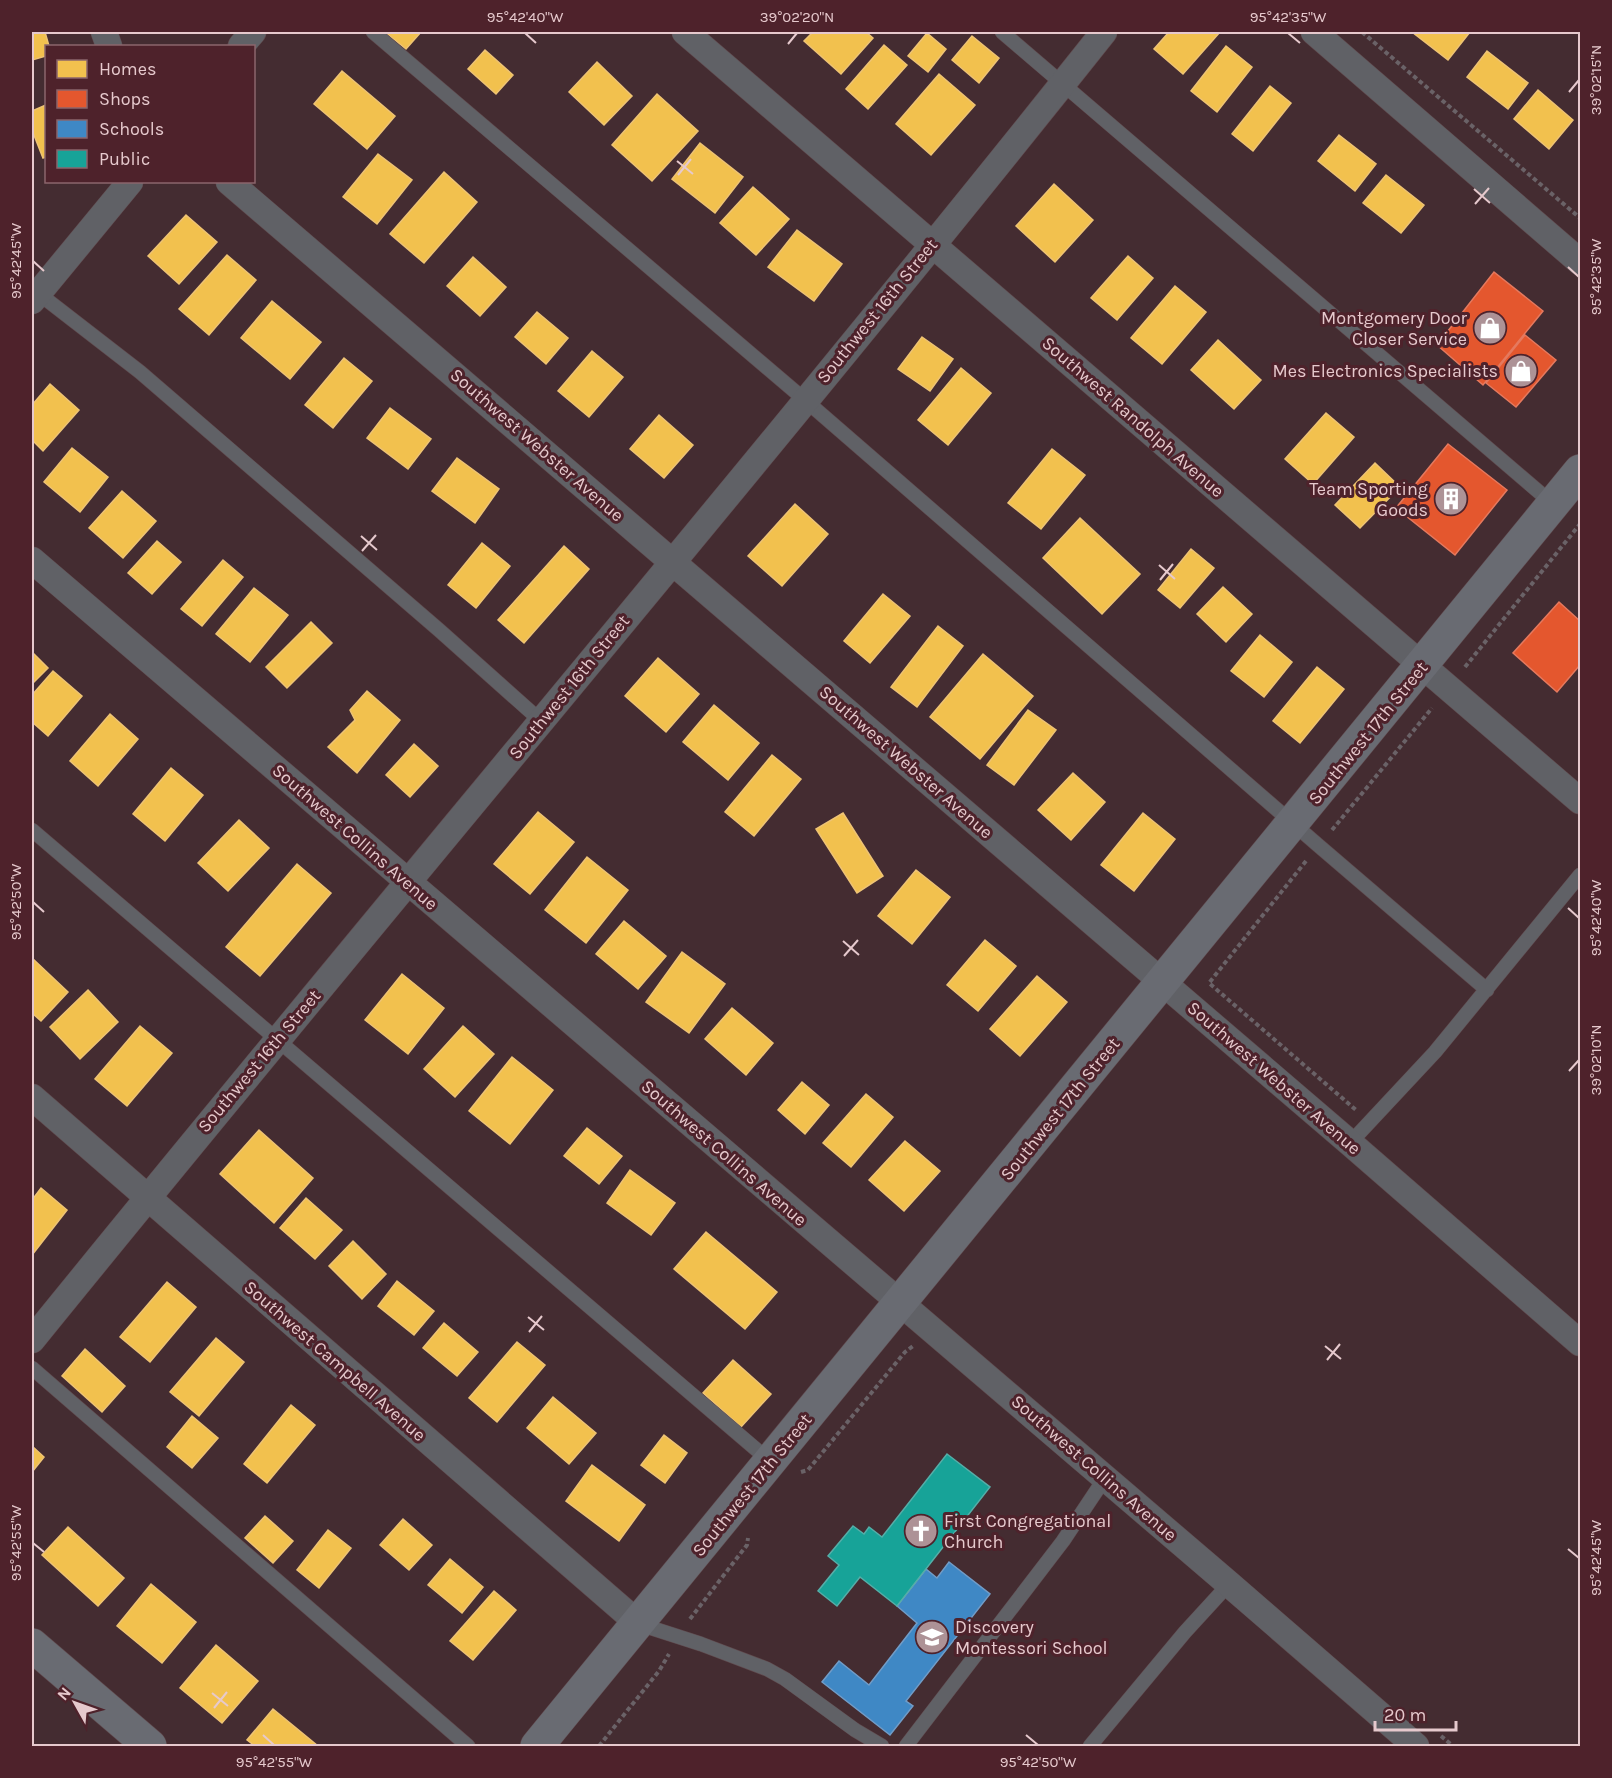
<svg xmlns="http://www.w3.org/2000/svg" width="1612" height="1778" font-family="Karla,sans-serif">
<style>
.homes{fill:#f2c14e;stroke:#eec374;stroke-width:1.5}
.shops{fill:#e4572e;stroke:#e5795e;stroke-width:1.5}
.schools{fill:#3f88c5;stroke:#719cc7;stroke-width:1.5}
.public{fill:#17a398;stroke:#55aea8;stroke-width:1.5}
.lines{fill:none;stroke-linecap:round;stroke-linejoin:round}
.lane-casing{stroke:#604a4e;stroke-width:15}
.street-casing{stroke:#604a4e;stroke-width:27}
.secondary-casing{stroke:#604a4e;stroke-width:34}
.path{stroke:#6a6267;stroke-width:4;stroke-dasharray:4.5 3;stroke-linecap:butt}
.lane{stroke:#606166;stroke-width:14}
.street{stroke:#606166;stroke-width:26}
.secondary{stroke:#696b72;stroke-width:33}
.ticks{fill:none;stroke:#e6c9cd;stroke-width:2}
.labels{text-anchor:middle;stroke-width:6;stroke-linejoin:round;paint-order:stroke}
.street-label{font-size:18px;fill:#e6c9cd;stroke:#4e222b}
.poi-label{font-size:18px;fill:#e6c9cd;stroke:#4e222b;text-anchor:end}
.neatline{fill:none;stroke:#e6c9cd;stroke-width:2}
.ticks-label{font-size:15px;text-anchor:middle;fill:#e6c9cd}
</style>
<rect width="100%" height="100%" fill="#442c31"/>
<path class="homes" d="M32 32H45L49 46H46V56L32 60Z
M385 32H421L406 49Z
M813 32H866L873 38 841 74 804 41Z
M1169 32H1220L1183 74 1154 49Z
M1412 32H1470L1448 60Z
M927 33 946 49 928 72 908 56Z
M972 36 999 58 979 83 952 60Z
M884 45 907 65 868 109 846 89Z
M1226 46 1252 67 1217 112 1191 91Z
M485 50 513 75 496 94 468 69Z
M1487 51 1528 83 1508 109 1467 77Z
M597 62 632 96 604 125 569 92Z
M342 71 395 116 367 149 314 104Z
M939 74 975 105 931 155 896 124Z
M1270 86 1291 103 1253 151 1232 134Z
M1538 90 1573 120 1549 149 1514 119Z
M657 94 698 131 652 181 612 145Z
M46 105V157L43 158 32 130V111Z
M1339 135 1376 164 1355 191 1318 161Z
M700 143 743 177 715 213 672 179Z
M378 154 412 180 377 224 343 197Z
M444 172 477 202 424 263 390 234Z
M1386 175 1424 205 1401 233 1363 203Z
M1054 184 1093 220 1055 262 1016 226Z
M753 187 789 219 756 255 720 223Z
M186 215 217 242 179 284 148 256Z
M797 230 842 264 814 301 768 267Z
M227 255 256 280 209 335 179 309Z
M1128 256 1153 278 1117 320 1091 298Z
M473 257 506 287 480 316 447 286Z
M1175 286 1206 312 1162 364 1131 338Z
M272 301 321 342 290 379 241 338Z
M537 312 568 338 546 364 515 337Z
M922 337 953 359 930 391 898 369Z
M1218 340 1261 380 1234 409 1191 370Z
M592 351 623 377 589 417 558 391Z
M344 358 372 381 333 428 305 405Z
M961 368 991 393 948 445 918 420Z
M50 384 79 410 43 451 32 440V405Z
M390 408 431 439 408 469 367 438Z
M1326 413 1354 437 1313 484 1285 459Z
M659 415 693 445 664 478 630 449Z
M72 448 108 477 80 512 44 482Z
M1052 449 1085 475 1041 529 1008 503Z
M457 458 499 489 475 523 432 491Z
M1375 463 1400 487 1360 528 1335 505Z
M122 491 156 521 123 558 89 528Z
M795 504 828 534 782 586 748 556Z
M1080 518 1140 574 1102 614 1043 558Z
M157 541 181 562 152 594 128 573Z
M482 543 510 566 476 608 448 585Z
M564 546 589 569 524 643 498 620Z
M1191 549 1214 568 1180 608 1158 590Z
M223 560 243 577 202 626 181 609Z
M1223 587 1252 614 1226 642 1197 614Z
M254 588 288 615 250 662 216 634Z
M883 594 910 616 870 663 844 641Z
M311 622 332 643 287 688 266 667Z
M938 626 963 646 917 707 891 687Z
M1260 635 1292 662 1264 697 1231 671Z
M32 652 48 668 32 684Z
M983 654 1033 696 980 759 930 717Z
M658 658 699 694 666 732 625 696Z
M1317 667 1344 689 1300 743 1273 721Z
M53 671 82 696 48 736 32 722V695Z
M367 691 400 720 357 773 328 747 355 720 350 710Z
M714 705 759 743 728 780 683 742Z
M1028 710 1056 730 1014 785 987 765Z
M110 714 138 739 98 786 70 761Z
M414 744 438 766 410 797 386 775Z
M772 755 801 779 754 836 725 812Z
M171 768 203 795 165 841 133 814Z
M1073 773 1105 802 1071 840 1038 810Z
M538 812 574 842 530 894 494 864Z
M843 813 883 876 857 893 816 829Z
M1143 813 1175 839 1134 891 1101 865Z
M239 820 269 848 228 891 198 863Z
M587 857 628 890 586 943 545 910Z
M297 864 331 893 260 976 226 947Z
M916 870 950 897 912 944 878 916Z
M624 921 666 956 638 989 596 954Z
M985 940 1016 966 978 1011 947 985Z
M682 952 725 984 689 1033 646 1002Z
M32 958 68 992 41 1021 32 1013Z
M402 974 444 1008 408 1054 365 1020Z
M1037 976 1067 1002 1020 1056 990 1029Z
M88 990 118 1022 80 1059 50 1027Z
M732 1008 773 1043 746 1075 705 1039Z
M140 1026 172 1053 127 1106 95 1079Z
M463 1026 494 1054 455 1097 424 1069Z
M512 1057 553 1090 510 1144 469 1111Z
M802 1082 829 1105 805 1134 778 1110Z
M866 1094 893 1117 851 1167 823 1143Z
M587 1128 622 1156 599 1184 564 1156Z
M259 1130 313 1178 274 1223 220 1174Z
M905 1141 940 1171 904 1211 869 1180Z
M630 1170 675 1203 651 1235 607 1203Z
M41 1188 67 1210 32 1255V1200Z
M306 1198 342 1230 315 1259 280 1228Z
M706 1232 777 1292 745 1329 674 1269Z
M353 1241 386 1274 362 1299 329 1266Z
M397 1281 434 1311 414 1335 378 1306Z
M167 1282 196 1307 150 1362 120 1337Z
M444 1323 478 1352 457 1376 423 1348Z
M216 1338 244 1362 199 1416 170 1392Z
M517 1342 545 1365 497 1422 469 1398Z
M85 1349 125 1386 102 1412 62 1376Z
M733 1360 771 1394 741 1427 703 1393Z
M553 1397 596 1433 569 1464 527 1428Z
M291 1405 315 1425 267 1483 244 1464Z
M192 1416 218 1438 192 1468 167 1447Z
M664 1435 687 1453 665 1483 641 1465Z
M32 1446 44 1457 32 1472Z
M592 1465 645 1505 619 1541 566 1501Z
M265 1516 293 1541 273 1563 245 1538Z
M403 1519 432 1545 409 1570 380 1545Z
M68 1527 124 1578 98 1606 42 1555Z
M328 1530 351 1548 319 1588 297 1570Z
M450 1559 483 1587 462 1613 428 1585Z
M151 1584 196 1622 162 1663 117 1626Z
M494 1591 516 1610 473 1660 450 1641Z
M216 1645 258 1681 222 1723 180 1688Z
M273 1709 318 1746H255L247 1740Z"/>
<path class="shops" d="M1494 272 1543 311 1483 385 1437 345Z
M1525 335 1556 360 1516 407 1486 383Z
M1448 444 1507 490 1455 555 1396 508Z
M1559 602 1580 621V665L1557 692 1513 653Z"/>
<path class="schools" d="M949 1562 990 1594 906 1701 913 1706 890 1735 822 1682 839 1661 869 1685 917 1623 897 1606 926 1569 937 1578Z"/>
<path class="public" d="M947 1454 990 1487 897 1606 860 1577 837 1606 818 1591 839 1565 828 1556 853 1526 864 1534 869 1527 882 1537Z"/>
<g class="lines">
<g class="lane-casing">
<path id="lane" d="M373 32 805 400 1319 846 1487 990
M1002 32 1553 504
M38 293 140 372 439 630 541 721
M32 830 771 1462
M1350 1143 1435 1052 1580 875
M32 1368 468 1746
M639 1624 701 1644 767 1669 785 1679 855 1730 882 1746
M906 1746 1063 1541 1105 1478
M1090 1746 1185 1632 1229 1584"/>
</g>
<g class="street-casing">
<path id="street" d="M104 32 109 46
M685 32 1580 801
M1314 32 1580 262
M241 46 253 32
M229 182 1350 1143 1580 1343
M32 301 130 182
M32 560 1229 1584 1416 1746
M32 1097 639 1624
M32 1340C387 902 753 473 1104 32"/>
</g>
<g class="secondary-casing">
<path id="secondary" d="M32 1645 150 1746
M537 1746 1580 471"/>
</g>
<path class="path" d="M1362 32 1580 218
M1465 667 1580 524
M1332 830 1432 708
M1306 861 1209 983 1356 1110
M801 1472 808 1470 905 1352 913 1346
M690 1619 747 1545 748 1538
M1441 1736 1453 1746
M599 1746 659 1671 669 1654"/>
<use href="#lane" class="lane"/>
<use href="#street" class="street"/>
<use href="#secondary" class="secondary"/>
</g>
<path class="ticks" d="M525 33 536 43M1288 33 1300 43M788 44 797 33M1569 92 1579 80M677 161 693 174M678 175 691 159M1474 189 1490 203M1475 204 1489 188M33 261 44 271M1568 267 1579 277M361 536 377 550M362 551 376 535M1159 565 1175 579M1160 580 1173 564M33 902 44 912M1568 908 1579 918M843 941 859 955M844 956 858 940M1569 1071 1579 1060M528 1317 544 1330M529 1332 542 1316M1325 1346 1341 1359M1327 1360 1340 1344M33 1543 44 1552M1568 1549 1579 1558M212 1693 228 1706M214 1708 227 1692M263 1735 274 1745M1026 1735 1038 1745"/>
<defs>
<g id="shop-disc" transform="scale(1.725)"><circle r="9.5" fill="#ad9296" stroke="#4e222b"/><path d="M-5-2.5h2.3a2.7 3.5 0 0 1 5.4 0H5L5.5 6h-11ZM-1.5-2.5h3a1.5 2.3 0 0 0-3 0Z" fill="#fff"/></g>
<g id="building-disc" transform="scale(1.725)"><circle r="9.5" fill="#ad9296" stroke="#4e222b"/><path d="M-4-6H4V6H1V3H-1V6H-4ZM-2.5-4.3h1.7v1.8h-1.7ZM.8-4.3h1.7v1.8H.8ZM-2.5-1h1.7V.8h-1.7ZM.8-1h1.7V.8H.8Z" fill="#fff"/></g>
<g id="church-disc" transform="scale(1.725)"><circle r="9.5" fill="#ad9296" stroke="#4e222b"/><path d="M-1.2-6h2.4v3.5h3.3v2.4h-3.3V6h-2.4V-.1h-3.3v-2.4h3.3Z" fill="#fff"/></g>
<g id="school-disc" transform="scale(1.725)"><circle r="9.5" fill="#ad9296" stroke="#4e222b"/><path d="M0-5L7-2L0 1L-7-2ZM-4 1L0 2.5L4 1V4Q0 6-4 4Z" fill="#fff"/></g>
</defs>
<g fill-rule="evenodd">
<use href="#shop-disc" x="1490" y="328"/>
<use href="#shop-disc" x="1521" y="371"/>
<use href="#building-disc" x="1451" y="499"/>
<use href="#church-disc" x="921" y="1531"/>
<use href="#school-disc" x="932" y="1637"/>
</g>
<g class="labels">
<g class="street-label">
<text transform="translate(877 311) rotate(-51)" y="6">Southwest 16th Street</text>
<text transform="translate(1133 417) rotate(41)" y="6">Southwest Randolph Avenue</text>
<text transform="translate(537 445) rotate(41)" y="6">Southwest Webster Avenue</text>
<text transform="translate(569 687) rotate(-51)" y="6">Southwest 16th Street</text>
<text transform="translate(1368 733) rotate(-51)" y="6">Southwest 17th Street</text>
<text transform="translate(906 762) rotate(41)" y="6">Southwest Webster Avenue</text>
<text transform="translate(355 837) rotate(41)" y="6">Southwest Collins Avenue</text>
<text transform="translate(259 1061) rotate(-50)" y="6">Southwest 16th Street</text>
<text transform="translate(1274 1078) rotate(41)" y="6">Southwest Webster Avenue</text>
<text transform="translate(1060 1109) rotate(-51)" y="6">Southwest 17th Street</text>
<text transform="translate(724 1153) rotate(41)" y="6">Southwest Collins Avenue</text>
<text transform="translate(335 1361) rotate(41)" y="6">Southwest Campbell Avenue</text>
<text transform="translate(1094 1468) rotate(41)" y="6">Southwest Collins Avenue</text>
<text transform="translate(752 1485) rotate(-51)" y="6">Southwest 17th Street</text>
</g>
<g class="poi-label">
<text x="1467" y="324">Montgomery Door<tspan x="1467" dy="21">Closer Service</tspan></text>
<text x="1498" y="377">Mes Electronics Specialists</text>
<text x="1428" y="495">Team Sporting<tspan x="1428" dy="21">Goods</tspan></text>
<text x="944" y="1527" text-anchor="start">First Congregational<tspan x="944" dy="21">Church</tspan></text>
<text x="955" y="1633" text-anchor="start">Discovery<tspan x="955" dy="21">Montessori School</tspan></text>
</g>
</g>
<rect width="1612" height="1778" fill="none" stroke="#4e222b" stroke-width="66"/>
<rect x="45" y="45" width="210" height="138" fill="#4e222b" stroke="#8b656c" stroke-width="1.5"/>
<rect x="57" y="60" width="30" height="18" fill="#f2c14e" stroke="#8b656c" stroke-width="1.5"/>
<text x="99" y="75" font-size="18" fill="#e6c9cd">Homes</text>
<rect x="57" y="90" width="30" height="18" fill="#e4572e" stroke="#8b656c" stroke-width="1.5"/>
<text x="99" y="105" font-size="18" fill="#e6c9cd">Shops</text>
<rect x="57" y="120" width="30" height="18" fill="#3f88c5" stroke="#8b656c" stroke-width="1.5"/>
<text x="99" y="135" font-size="18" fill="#e6c9cd">Schools</text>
<rect x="57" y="150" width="30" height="18" fill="#17a398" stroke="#8b656c" stroke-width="1.5"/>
<text x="99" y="165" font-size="18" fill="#e6c9cd">Public</text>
<g transform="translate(75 1703) rotate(310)" stroke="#4e222b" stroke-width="4.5" paint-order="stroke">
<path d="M0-4.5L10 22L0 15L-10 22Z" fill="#e6c9cd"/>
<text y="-9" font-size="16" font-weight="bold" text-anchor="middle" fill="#e6c9cd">N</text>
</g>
<path d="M1375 1721v9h81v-9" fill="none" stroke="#e6c9cd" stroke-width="3"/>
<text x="1384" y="1721" font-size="18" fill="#e6c9cd" stroke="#4e222b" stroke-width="4.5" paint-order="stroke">20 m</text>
<rect x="33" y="33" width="1546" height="1712" class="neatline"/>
<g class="ticks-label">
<text x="525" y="22">95°42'40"W</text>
<text x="797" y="22">39°02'20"N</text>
<text x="1288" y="22">95°42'35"W</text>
<text transform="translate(1596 80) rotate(-90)" y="5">39°02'15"N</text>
<text transform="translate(16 261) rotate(-90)" y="5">95°42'45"W</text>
<text transform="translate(1596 277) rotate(-90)" y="5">95°42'35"W</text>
<text transform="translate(16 902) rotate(-90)" y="5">95°42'50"W</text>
<text transform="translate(1596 918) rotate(-90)" y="5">95°42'40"W</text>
<text transform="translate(1596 1060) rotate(-90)" y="5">39°02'10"N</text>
<text transform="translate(16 1543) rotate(-90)" y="5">95°42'55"W</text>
<text transform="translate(1596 1558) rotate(-90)" y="5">95°42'45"W</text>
<text x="274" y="1767">95°42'55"W</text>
<text x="1038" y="1767">95°42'50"W</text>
</g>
</svg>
